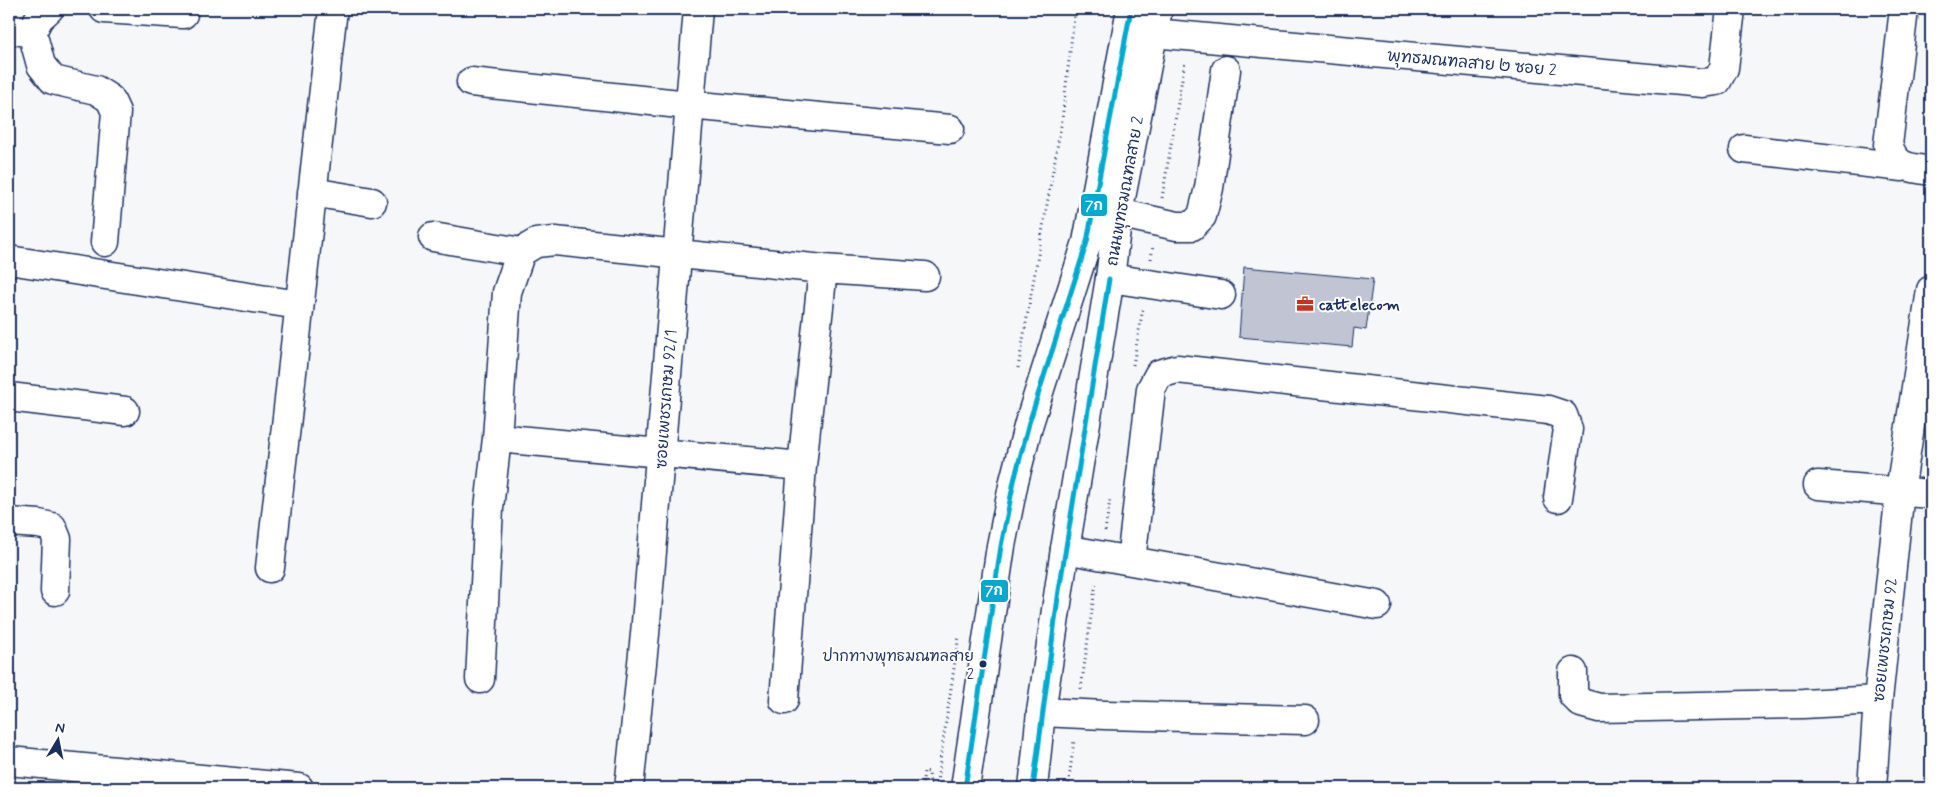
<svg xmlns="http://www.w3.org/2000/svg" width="1940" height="797" font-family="Mynerve,'Playpen Sans Thai',sans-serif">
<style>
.building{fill:#c0c4d3;stroke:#1b2f5e}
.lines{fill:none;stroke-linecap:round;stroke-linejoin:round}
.minor-casing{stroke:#1b2f5e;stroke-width:31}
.major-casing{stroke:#1b2f5e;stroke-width:31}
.path{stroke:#1b2f5e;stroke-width:3;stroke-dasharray:1 4;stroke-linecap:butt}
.minor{stroke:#fff;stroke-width:28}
.major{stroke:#fff;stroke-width:28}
.path-bridge{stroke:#1b2f5e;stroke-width:3;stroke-dasharray:1 4;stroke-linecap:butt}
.bus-1-casing{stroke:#fff;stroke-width:9}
.bus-1{stroke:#00a9ce;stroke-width:5}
.bus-dot{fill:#1b2f5e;stroke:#fff;stroke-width:2}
.labels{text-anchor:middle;stroke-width:4;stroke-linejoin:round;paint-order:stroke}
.bus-label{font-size:15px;fill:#1b2f5e;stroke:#fff;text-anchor:end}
.street-label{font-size:16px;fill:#1b2f5e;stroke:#fff}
.poi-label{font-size:16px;font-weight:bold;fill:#1b2f5e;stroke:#fff;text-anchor:start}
.line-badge{stroke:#fff;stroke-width:2}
.badge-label{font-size:14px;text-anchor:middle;font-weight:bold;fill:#fff}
</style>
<rect width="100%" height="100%" fill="#f6f7f9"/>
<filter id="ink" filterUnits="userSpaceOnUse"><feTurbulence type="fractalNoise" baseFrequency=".02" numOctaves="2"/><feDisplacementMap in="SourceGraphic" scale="10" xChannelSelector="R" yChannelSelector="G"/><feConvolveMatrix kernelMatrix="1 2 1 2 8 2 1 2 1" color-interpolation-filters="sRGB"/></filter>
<g filter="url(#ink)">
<path class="building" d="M1244 267 1373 279 1366 330 1354 328 1352 347 1239 337Z"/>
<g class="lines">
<g class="minor-casing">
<path id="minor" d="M104 9 183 14
M1904 9 1888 145C1897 169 1908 167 1931 171
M9 30 32 32 41 65 53 80 96 90 110 99 116 112 105 242
M32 32 39 18 49 9
M1153 33 1703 83 1717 81 1724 68 1731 9
M471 82 689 105 950 129
M1744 149 1903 167
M312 192 372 202
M1118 213 1177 226H1192L1202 216 1209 188 1226 70
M433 237 521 252 536 243 555 241 823 269 925 276
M9 260 299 305
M1110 278 1221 295
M9 397 125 411
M497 438 802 466
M1818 485 1931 494
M9 522 39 524 52 527 57 539 55 591
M1065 549 1131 561 1151 389 1159 374 1177 369 1548 410 1563 415 1568 429 1558 498
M1131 561 1377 605
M270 568 333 9
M1573 672V695L1581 703 1599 708 1803 704 1878 700
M480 679 489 508 497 438 507 292 521 252
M784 700 802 466 823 269
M1041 712 1105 715 1305 720
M629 788 645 634 698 9
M1872 788 1878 700 1900 491 1931 290"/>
</g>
<g class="major-casing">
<path id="major" d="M9 761 299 788
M965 788 1001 546 1014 481 1029 423 1087 242 1131 9
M1033 788 1041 712 1065 549 1110 278 1118 213 1158 9"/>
</g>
<path class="path" d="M1162 198 1185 61
M1151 259 1153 246
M1133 365 1143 308
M1018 368 1062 120 1075 9
M1105 531 1110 500
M1081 689 1096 581
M922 788 924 771 929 772 930 783
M936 788 959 635
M1068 788 1074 740"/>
<use href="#minor" class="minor"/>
<use href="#major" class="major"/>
<path class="path-bridge" d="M929 788 930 783 988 788"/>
<g class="bus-1-casing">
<path id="bus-1" d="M965 788 1001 546 1014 481 1029 423 1087 242 1131 9
M1033 788 1058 597 1109 279"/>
</g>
<use href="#bus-1" class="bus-1"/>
</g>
</g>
<defs>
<g id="office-bare" transform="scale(1.35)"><path d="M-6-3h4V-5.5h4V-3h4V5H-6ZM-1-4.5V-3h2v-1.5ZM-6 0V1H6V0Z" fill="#c8321e" stroke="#fff" stroke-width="2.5" paint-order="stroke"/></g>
</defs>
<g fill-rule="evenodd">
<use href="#office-bare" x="1305" y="304"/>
</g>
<circle class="bus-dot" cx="983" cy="664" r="4.5"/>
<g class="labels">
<g class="bus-label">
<text x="974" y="661">ปากทางพุทธมณฑลสาย<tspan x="974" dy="18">2</tspan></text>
</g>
<g class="street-label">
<text transform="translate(1472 62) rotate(5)" y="6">พุทธมณฑลสาย ๒ ซอย 2</text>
<text transform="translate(1124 191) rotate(-80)" y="6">ถนนพุทธมณฑลสาย 2</text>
<text transform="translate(665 399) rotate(-86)" y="6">ซอยเพชรเกษม 92/1</text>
<text transform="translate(1884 640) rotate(-84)" y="6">ซอยเพชรเกษม 92</text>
</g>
<g class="poi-label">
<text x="1319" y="310">cattelecom</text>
</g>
</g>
<g class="line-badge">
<rect x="1080" y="193" width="28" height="24" rx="5" fill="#00a9ce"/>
<rect x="980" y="579" width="29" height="24" rx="5" fill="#00a9ce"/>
</g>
<g class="badge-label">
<text x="1094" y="210">7ก</text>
<text x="994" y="595">7ก</text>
</g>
<rect width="1940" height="797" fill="none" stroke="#fff" stroke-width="30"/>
<rect x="15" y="15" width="1910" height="767" fill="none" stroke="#1b2f5e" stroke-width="2" filter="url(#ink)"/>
<g transform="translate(58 740) rotate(10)" stroke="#ffffff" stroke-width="4" paint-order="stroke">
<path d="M0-4L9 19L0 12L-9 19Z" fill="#1b2f5e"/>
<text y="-8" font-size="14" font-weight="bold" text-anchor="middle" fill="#1b2f5e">N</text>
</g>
</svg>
